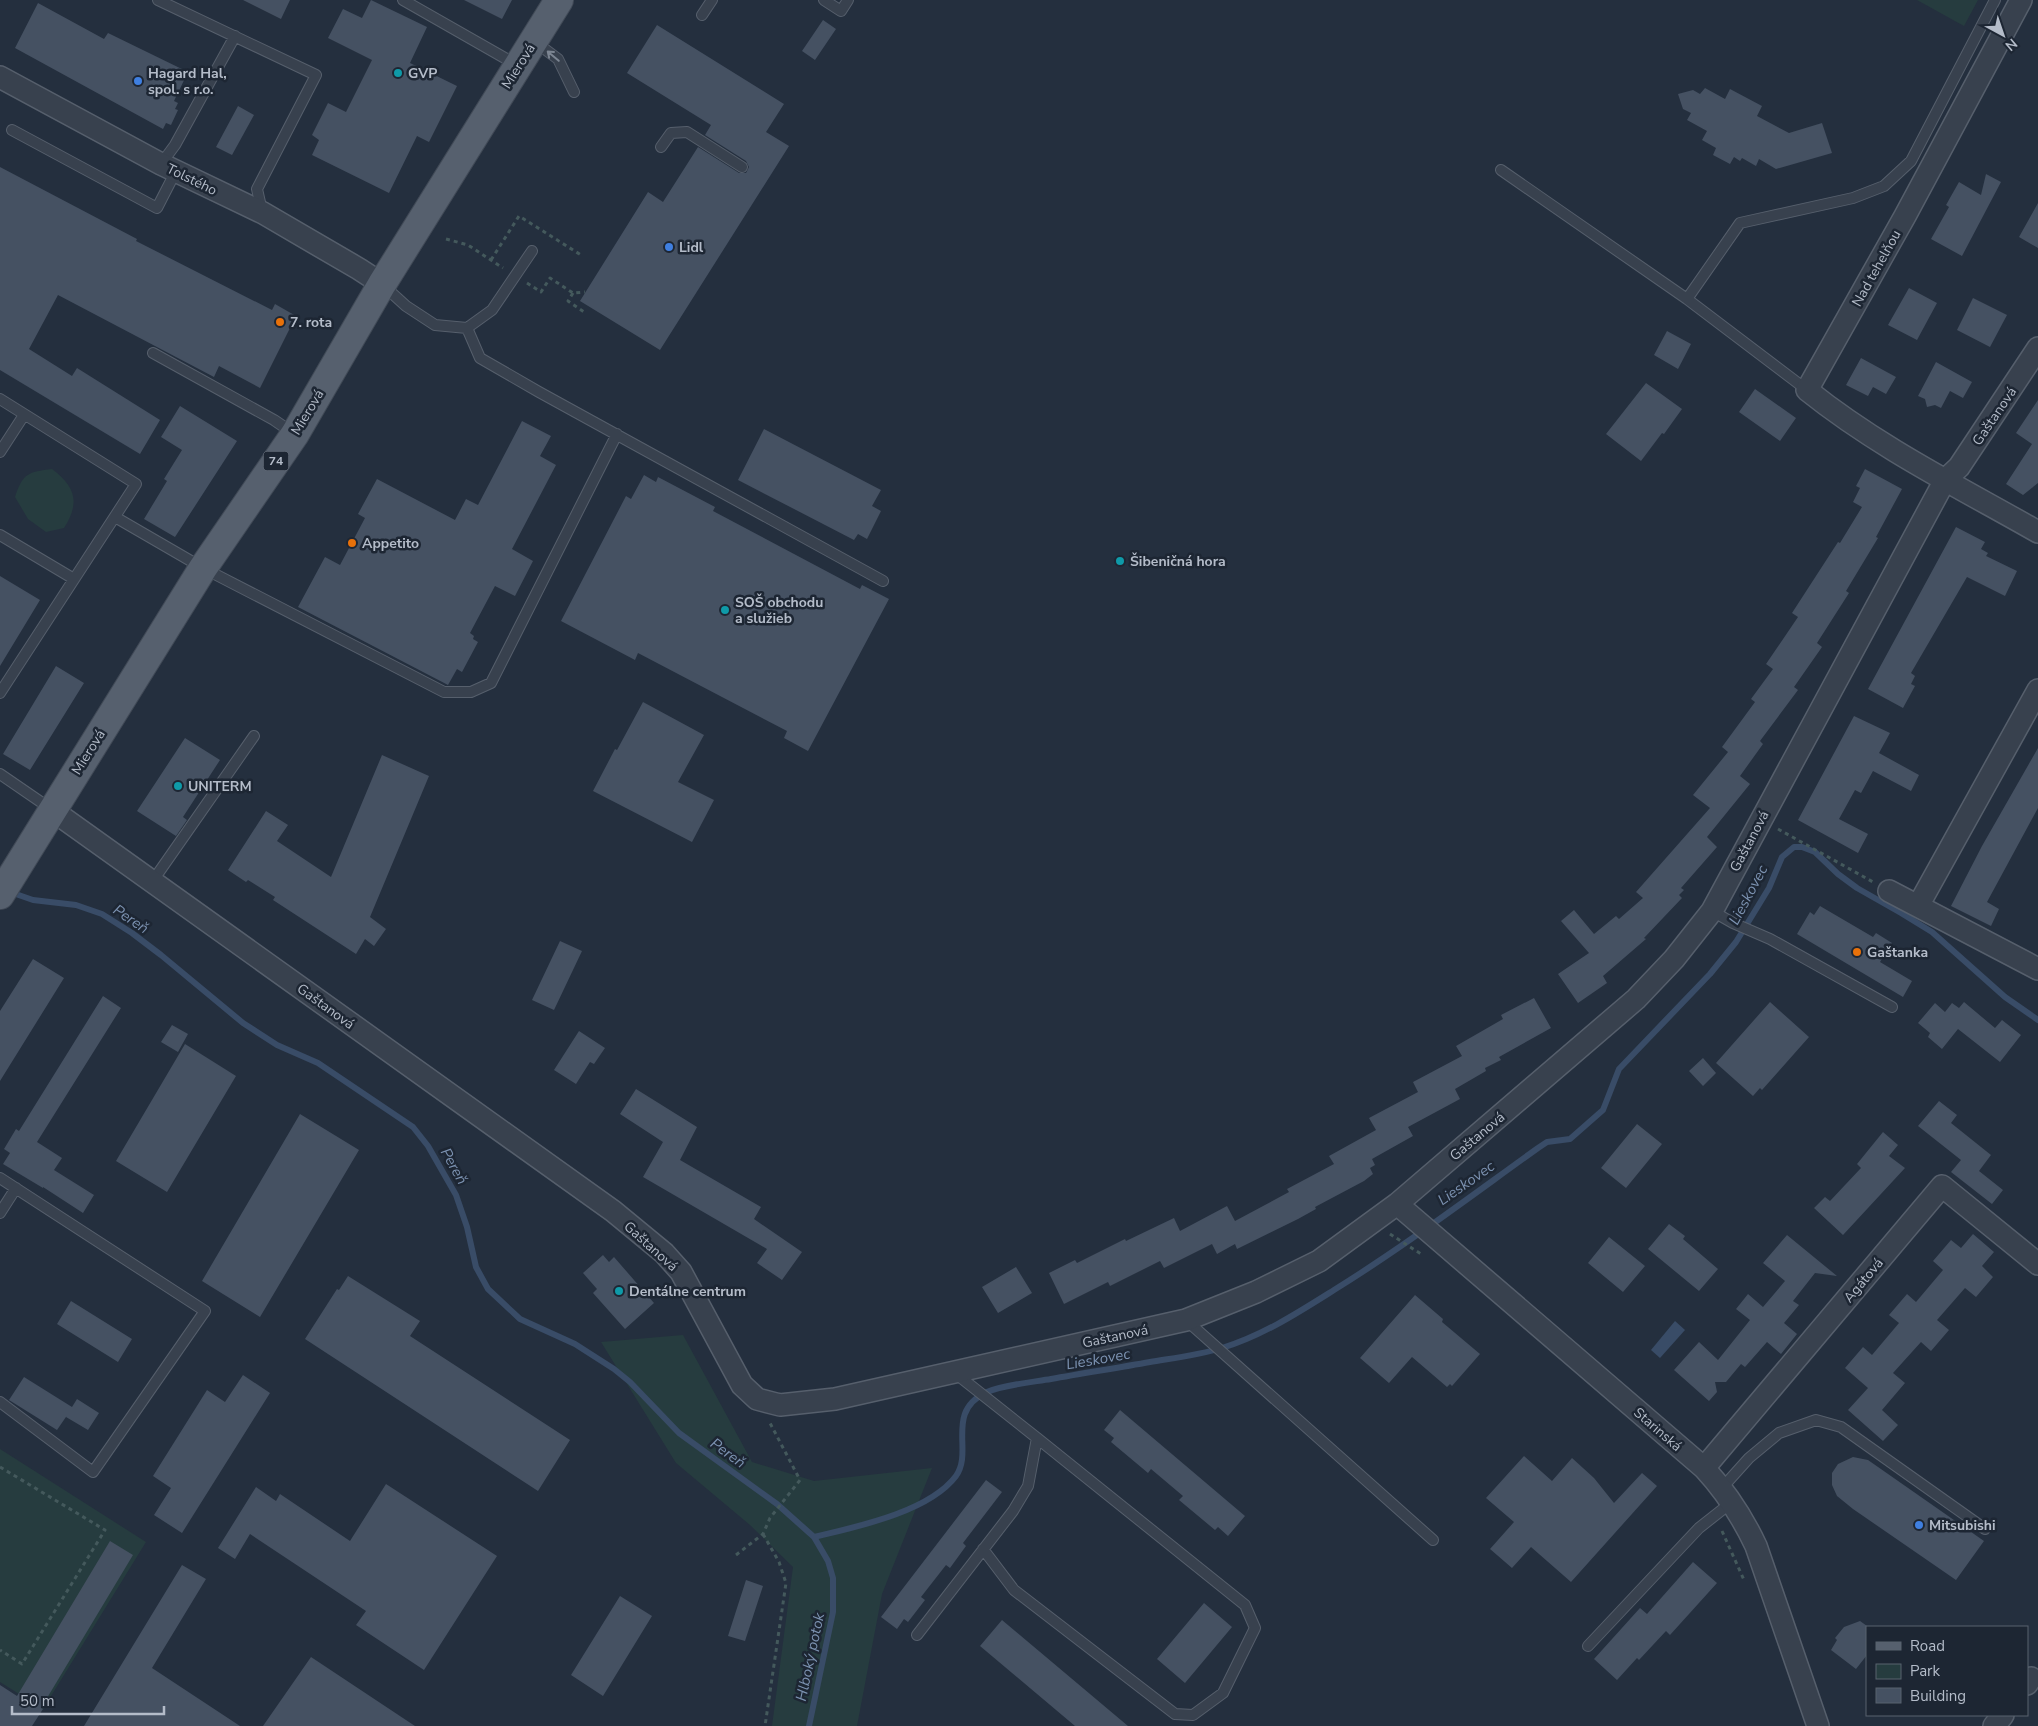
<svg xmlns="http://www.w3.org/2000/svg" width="2038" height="1726" font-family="'Nunito Sans',sans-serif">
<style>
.green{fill:#263c3f}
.water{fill:#394c67}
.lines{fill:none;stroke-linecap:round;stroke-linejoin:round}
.stream{stroke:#394c67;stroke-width:6}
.building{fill:#455162}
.lane-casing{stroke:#565f6c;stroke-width:12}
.street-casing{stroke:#565f6c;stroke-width:24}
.primary-casing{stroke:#414a57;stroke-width:30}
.path{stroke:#44595c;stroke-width:3;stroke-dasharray:4 4;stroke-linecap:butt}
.lane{stroke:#38414e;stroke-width:10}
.street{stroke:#38414e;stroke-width:21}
.primary{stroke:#56606e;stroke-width:28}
.oneway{stroke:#7c8592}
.culture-dot{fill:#0f9aa8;stroke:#1d2633;stroke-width:2}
.shop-dot{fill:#3f7fe0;stroke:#1d2633;stroke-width:2}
.food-dot{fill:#e8710a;stroke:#1d2633;stroke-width:2}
.labels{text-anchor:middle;stroke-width:5;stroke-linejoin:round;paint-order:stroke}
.shield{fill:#1d2633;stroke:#878f9c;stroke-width:1}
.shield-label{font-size:12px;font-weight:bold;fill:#b4bcc9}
.street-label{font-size:14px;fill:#b4bcc9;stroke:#1d2633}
.poi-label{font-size:14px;font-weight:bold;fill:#b4bcc9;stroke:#1d2633;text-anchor:start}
.water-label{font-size:15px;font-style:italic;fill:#7c92b1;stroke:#1d2633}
</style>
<rect width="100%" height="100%" fill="#242f3e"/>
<path class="green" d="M1917 0H1978L1964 26Z
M52 469C76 487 80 503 64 528L46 532 28 519 15 497C23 473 28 472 52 469Z
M683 1335 752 1462 814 1481 932 1468 882 1594 857 1726H772L793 1567 750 1525 676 1463 601 1342Z
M0 1449 146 1542 43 1709 0 1682Z"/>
<path class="water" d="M1675 1321 1685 1330 1660 1358 1651 1350Z"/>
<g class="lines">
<path class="stream" d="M10 892 33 900 76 905 102 914 132 933 161 955 243 1023 277 1045 318 1063 413 1127 428 1146 456 1195 467 1227 476 1267 488 1289 520 1319 575 1344 614 1369 630 1382 679 1433 777 1504 814 1537 828 1561 833 1578V1612L809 1726
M814 1537C856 1527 929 1512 956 1476 974 1451 944 1412 987 1392 1002 1385 1033 1382 1051 1379 1084 1373 1117 1368 1150 1362 1174 1358 1199 1355 1222 1348 1262 1336 1299 1312 1334 1290 1405 1246 1471 1196 1538 1148L1547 1142 1570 1139 1603 1110 1619 1069 1710 974 1736 942 1769 888 1782 857 1794 847H1802L1815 852 1838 874 1857 888 1901 913 1932 932 2005 997 2038 1020"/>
</g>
<path class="building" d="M243 0H290L281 19Z
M371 0 427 27 410 63 457 86 429 142 417 136 389 193 312 155 319 140 312 135 328 103 346 112 372 60 328 38 343 9 362 18Z
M464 0H512L502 19Z
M38 3 104 39 108 33 188 72 174 101 178 103 175 109 178 110 171 125 166 123 163 129 15 48Z
M823 20 836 29 815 60 802 51Z
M657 25 784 104 766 132 789 146 660 350 580 301 648 192 663 202 698 147 739 173H746L749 167 746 161 705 135 711 125 627 73Z
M1705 88 1725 99 1730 89 1762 106 1757 116 1789 133 1822 123 1832 153 1776 169 1759 159 1756 166 1742 158 1740 161 1734 157 1730 164 1713 155 1716 148 1702 140 1707 131 1687 120 1691 113 1683 109 1678 94 1693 90 1700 94Z
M238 106 254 115 232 155 216 147Z
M0 167 137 239 136 241 272 310 275 304 296 316 260 388 219 366 214 377 58 295 29 349 72 376 77 368 160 420 140 454 0 370Z
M1986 174 2001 182 1962 256 1931 239 1949 207 1946 205 1959 182 1981 195Z
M2038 203V248L2019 237Z
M1909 288 1937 303 1917 340 1888 325Z
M1973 298 2007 315 1990 347 1957 330Z
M1667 331 1691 344 1678 369 1654 355Z
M1861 358 1896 377 1886 394 1873 387 1868 396 1846 385Z
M1936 362 1972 382 1963 398 1950 391 1941 408 1935 405 1927 407 1925 399 1918 396Z
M1646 383 1682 409 1664 434 1662 433 1641 461 1606 434Z
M1755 389 1796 418 1780 441 1739 412Z
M2038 400V483L2023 495 2006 484 2032 444 2016 433Z
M180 406 237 441 175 537 144 519 167 481 164 479 182 450 161 437Z
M522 421 551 436 540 456 556 465 512 549 533 561 515 596 495 586 470 633 474 636 473 639 478 642 462 672 457 669 448 685 298 607 325 557 340 565 365 518 358 514 377 479 455 520 466 499 478 505Z
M764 429 881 490 872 506 881 511 867 539 858 534 854 540 738 480Z
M1865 469 1902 489 1876 537 1878 538 1846 591 1849 593 1817 643 1822 647 1794 687 1798 690 1760 741 1763 744 1740 776 1750 784 1707 837 1717 847 1681 888 1684 890 1679 895 1682 898 1644 938 1646 939 1603 976 1607 983 1578 1003 1558 974 1589 953 1561 921 1574 910 1594 934 1616 916 1619 919 1643 898 1636 892 1710 808 1693 795 1728 752 1722 747 1755 702 1751 699 1773 669 1766 664 1798 617 1792 613 1838 542 1840 543 1862 507 1853 502 1860 488 1856 486Z
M644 475 656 482 658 477 715 507 713 511 860 589 862 585 889 599 808 751 784 738 787 731 638 653 635 660 561 621 626 496 631 499Z
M1956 527 1985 542 1981 549 1988 553 1986 556 2017 571 2005 596 1967 577 1911 673 1915 676 1911 684 1915 686 1903 708 1868 689Z
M0 576 40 600 0 666Z
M56 666 84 683 30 770 3 754Z
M643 702 704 735 678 782 714 800 692 842 593 791 615 749 617 750Z
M1854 716 1890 733 1879 753 1919 775 1911 791 1873 771 1861 793 1855 790 1839 819 1868 834 1858 853 1798 820Z
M185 738 220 760 183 817 187 820 176 836 137 811Z
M2038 748V808L1987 902 1999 909 1991 926 1951 906 1982 846Z
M382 755 429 776 370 917 386 929 374 946 365 939 356 954 273 900 275 897 248 880 246 882 228 870 266 811 288 825 277 841 331 877Z
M1820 906 1873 937 1876 933 1892 943 1880 962 1912 981 1903 997 1797 934 1810 912 1814 915Z
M560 941 582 951 554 1010 532 1000Z
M33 959 64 978 0 1081V1011Z
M103 996 121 1008 37 1142 62 1158 54 1170 94 1195 83 1213 43 1187V1188L3 1164 10 1153 4 1149 16 1129 19 1131Z
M1534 998 1551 1028 1499 1057 1501 1060 1485 1068 1486 1071 1455 1089 1460 1099 1408 1127 1413 1136 1372 1159 1375 1165 1370 1168 1373 1174 1364 1181 1315 1207 1316 1209 1298 1219 1237 1249 1235 1244 1217 1254 1212 1244 1164 1268 1160 1261 1110 1286 1108 1282 1064 1304 1049 1273 1075 1260 1077 1263 1125 1239 1126 1241 1174 1218 1180 1231 1227 1206 1235 1221 1289 1192 1287 1189 1334 1164 1329 1156 1376 1130 1369 1118 1418 1092 1413 1082 1462 1056 1456 1046 1503 1019 1501 1015Z
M1770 1002 1809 1037 1762 1090 1760 1088 1753 1096 1716 1063Z
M1964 1002 1995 1028 2002 1020 2021 1035 2000 1062 1958 1029 1942 1049 1928 1037 1930 1033 1918 1023 1935 1003 1945 1012 1952 1003 1959 1008Z
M172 1025 188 1034 178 1052 161 1042Z
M579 1031 605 1048 594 1064 590 1062 576 1084 554 1070Z
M185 1044 236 1076 167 1192 116 1161Z
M1703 1058 1716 1073 1703 1086 1689 1071Z
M636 1089 697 1127 680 1160 761 1207 754 1219 802 1252 782 1280 757 1263 767 1249 643 1177 663 1142 620 1114Z
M1939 1101 1957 1115 1951 1123 1991 1155 1979 1171 2003 1190 1992 1204 1951 1172 1961 1160 1918 1126Z
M300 1114 359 1150 260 1317 202 1281Z
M1637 1124 1662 1144 1626 1188 1601 1168Z
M1883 1132 1898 1145 1889 1156 1905 1168 1843 1235 1814 1208 1825 1197 1830 1201 1861 1168 1857 1164Z
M1669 1224 1685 1236 1683 1239 1718 1269 1699 1291 1648 1249Z
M1973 1234 1994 1252 1982 1266 1993 1277 1976 1297 1965 1288 1937 1320 1949 1330 1931 1351 1921 1342 1893 1373 1905 1383 1882 1410 1898 1425 1883 1441 1848 1410 1868 1388 1845 1368 1863 1347 1872 1355 1899 1323 1889 1315 1907 1294 1916 1302 1943 1270 1933 1261 1951 1240 1961 1248Z
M1787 1235 1837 1276 1815 1273 1793 1301 1799 1305 1784 1323 1797 1334 1781 1354 1767 1342 1745 1367 1741 1364 1726 1382H1715L1717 1392 1709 1401 1674 1370 1699 1342 1718 1360 1750 1320 1736 1309 1748 1294 1763 1307 1785 1281 1763 1263Z
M1609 1237 1645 1266 1623 1292 1588 1263Z
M603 1255 609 1262 614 1257 654 1303 625 1329 593 1293 597 1289 583 1273Z
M1016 1267 1032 1293 998 1313 982 1287Z
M348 1276 420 1321 410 1336 570 1440 538 1491 305 1339 337 1289 339 1290Z
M1415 1295 1443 1319 1442 1322 1480 1354 1452 1386 1450 1384 1447 1387 1412 1357 1389 1383 1360 1358Z
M71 1301 132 1339 118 1362 57 1324Z
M243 1375 270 1393 182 1533 154 1515 171 1488 153 1476 207 1390 225 1402Z
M24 1377 72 1407 77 1399 99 1413 88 1430 66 1417 68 1414 57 1430 9 1400Z
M1120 1410 1245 1516 1228 1536 1218 1527 1215 1530 1179 1500 1183 1496 1151 1469 1148 1473 1111 1442 1114 1438 1104 1430Z
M1524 1456 1552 1481 1572 1458 1594 1478 1614 1503 1642 1473 1657 1486 1571 1582 1531 1547 1512 1568 1490 1549 1514 1522 1486 1498Z
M1853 1457 1868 1460 1984 1541 1956 1580 1853 1509 1837 1496 1832 1485V1473L1838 1464Z
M986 1480 1002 1492 963 1543 966 1546 950 1568 946 1565 921 1597 925 1600 908 1622 904 1619 897 1629 881 1617Z
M386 1484 497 1556 424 1670 356 1625 366 1611 250 1534 235 1559 218 1548 256 1487 276 1501 280 1494 350 1541Z
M110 1541 133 1555 41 1708 43 1709 32 1726H0V1685L17 1696Z
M1693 1562 1717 1583 1670 1635 1666 1631 1639 1660 1637 1658 1617 1680 1594 1659 1640 1608 1647 1614Z
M182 1565 206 1579 152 1668 240 1726H84Z
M746 1580 763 1586 745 1641 728 1636Z
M620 1596 652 1616 603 1696 571 1675Z
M1204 1603 1232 1627 1185 1683 1157 1659Z
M1002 1620 1128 1726H1075L980 1646Z
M1860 1621 1867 1626V1655L1856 1669 1831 1650 1837 1640 1835 1638 1844 1627Z
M311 1657 415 1726H263Z"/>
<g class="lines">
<g class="lane-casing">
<path id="lane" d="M158 0 316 75 257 189 262 211
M403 0 517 65
M824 0 841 11 848 0
M702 15 712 0
M534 41 558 59 574 92
M12 130 157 208 176 171
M661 147 671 133 687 132 742 167
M161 164 175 145 235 36
M1501 170 1687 299 1807 390
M384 286 406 306 435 325 467 328 492 310 532 251
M1687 299 1740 223 1853 198 1884 186 1911 161 1995 0
M467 328 480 358 539 392 883 581
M153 353 274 420 293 433
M0 399 136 484 0 693
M0 452 24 415
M115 517 203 568 444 692H471L491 683 617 434
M0 535 74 579
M0 774 51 809
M152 882 254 736
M1712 911 1733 923 1770 939 1892 1007
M0 1178 205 1311 93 1472 0 1402
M0 1213 16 1188
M1186 1320 1433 1540
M1722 1488 1749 1458 1779 1433 1816 1420 1841 1427 1985 1529
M983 1549 1014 1590 1175 1714 1193 1715 1223 1693 1255 1628 1245 1605 1037 1438
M917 1635 1013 1511 1028 1486 1037 1438 955 1373
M1588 1646 1699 1528 1732 1502"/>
</g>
<g class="street-casing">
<path id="street" d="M2021 0 1905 216 1807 390C1878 447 1959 487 2038 532
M0 77 161 164 263 213 359 269 382 284
M52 810 613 1211 664 1253 681 1272 742 1385 757 1399 780 1405 835 1399 1186 1320 1256 1292 1319 1261 1397 1204 1636 999 1674 959 1712 911 1945 480 1959 467 2038 348
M1889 891 2038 969
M1918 906 2038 690
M1397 1204 1704 1468C1726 1492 1742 1516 1756 1546L1818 1726
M1704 1468 1942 1186 2038 1264
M2027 1684 2031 1678
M1994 1726 2003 1715"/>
</g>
<g class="primary-casing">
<path id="primary" d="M0 895 203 568 295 434 382 284 559 0"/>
</g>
<path class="path" d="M446 239 468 245 503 268
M491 260 519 216 581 255
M527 283 541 292 550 278 573 293 585 292
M573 293 568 301 584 312
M1778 829 1873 882
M1390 1234 1421 1254
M0 1467 105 1530 22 1664 0 1650
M1722 1531 1744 1580
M763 1534 779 1562 786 1583 765 1726
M736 1555 763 1534 770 1518 800 1480 770 1423"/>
<use href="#lane" class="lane"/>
<use href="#street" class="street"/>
<use href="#primary" class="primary"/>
</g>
<defs><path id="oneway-shaft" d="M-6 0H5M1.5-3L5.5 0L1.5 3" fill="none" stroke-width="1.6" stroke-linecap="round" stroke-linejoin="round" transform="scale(1.25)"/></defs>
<use class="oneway" href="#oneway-shaft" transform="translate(553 56) rotate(-140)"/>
<g class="culture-dot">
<circle cx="398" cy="73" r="5"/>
<circle cx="1120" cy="561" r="5"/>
<circle cx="725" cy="610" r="5"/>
<circle cx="178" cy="786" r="5"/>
<circle cx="619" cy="1291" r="5"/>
</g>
<g class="shop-dot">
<circle cx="138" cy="81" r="5"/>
<circle cx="669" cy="247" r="5"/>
<circle cx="1919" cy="1525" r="5"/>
</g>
<g class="food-dot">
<circle cx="280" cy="322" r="5"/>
<circle cx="352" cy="543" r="5"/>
<circle cx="1857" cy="952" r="5"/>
</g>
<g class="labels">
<rect class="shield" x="263.5" y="451.5" width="25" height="19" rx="4"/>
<g class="shield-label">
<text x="276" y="465">74</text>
</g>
<g class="street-label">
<text transform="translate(518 66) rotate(-58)" y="5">Mierová</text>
<text transform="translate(192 179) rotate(26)" y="5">Tolstého</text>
<text transform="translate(1876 268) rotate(-61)" y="5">Nad tehelňou</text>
<text transform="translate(307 412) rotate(-59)" y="5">Mierová</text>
<text transform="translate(1994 416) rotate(-56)" y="5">Gaštanová</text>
<text transform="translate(88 752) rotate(-58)" y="5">Mierová</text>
<text transform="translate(1749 841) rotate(-62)" y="5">Gaštanová</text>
<text transform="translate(326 1006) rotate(36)" y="5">Gaštanová</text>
<text transform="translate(1477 1136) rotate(-40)" y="5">Gaštanová</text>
<text transform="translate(651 1246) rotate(42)" y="5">Gaštanová</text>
<text transform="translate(1863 1280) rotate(-50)" y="5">Agátová</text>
<text transform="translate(1115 1336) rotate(-12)" y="5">Gaštanová</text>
<text transform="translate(1658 1429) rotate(41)" y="5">Starinská</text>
</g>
<g class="poi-label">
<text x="148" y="78">Hagard Hal,<tspan x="148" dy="16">spol. s r.o.</tspan></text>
<text x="408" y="78">GVP</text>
<text x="679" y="252">Lidl</text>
<text x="290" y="327">7. rota</text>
<text x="362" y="548">Appetito</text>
<text x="1130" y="566">Šibeničná hora</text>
<text x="735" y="607">SOŠ obchodu<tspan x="735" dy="16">a služieb</tspan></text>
<text x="188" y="791">UNITERM</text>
<text x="1867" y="957">Gaštanka</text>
<text x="629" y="1296">Dentálne centrum</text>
<text x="1929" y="1530">Mitsubishi</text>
</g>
<g class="water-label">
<text transform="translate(1748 895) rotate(-62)" y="5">Lieskovec</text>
<text transform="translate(131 919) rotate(34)" y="5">Pereň</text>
<text transform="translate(454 1166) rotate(61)" y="5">Pereň</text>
<text transform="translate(1466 1183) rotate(-35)" y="5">Lieskovec</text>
<text transform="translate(1098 1359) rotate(-10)" y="5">Lieskovec</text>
<text transform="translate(728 1453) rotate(36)" y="5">Pereň</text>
<text transform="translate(810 1657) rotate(-78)" y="5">Hlboký potok</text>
</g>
</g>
<rect x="1866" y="1626" width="162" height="90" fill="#1d2633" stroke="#59626f"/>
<rect x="1876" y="1642" width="25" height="8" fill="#56606e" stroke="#59626f"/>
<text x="1910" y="1651" font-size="15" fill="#b4bcc9">Road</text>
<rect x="1876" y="1664" width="25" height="15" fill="#263c3f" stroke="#59626f"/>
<text x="1910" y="1676" font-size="15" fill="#b4bcc9">Park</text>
<rect x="1876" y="1688" width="25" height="15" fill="#455162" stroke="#59626f"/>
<text x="1910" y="1701" font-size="15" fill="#b4bcc9">Building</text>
<g transform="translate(2003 35) rotate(140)" stroke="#1d2633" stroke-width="4" paint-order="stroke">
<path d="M0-4L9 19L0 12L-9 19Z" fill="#b4bcc9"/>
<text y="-8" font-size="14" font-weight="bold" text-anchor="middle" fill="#b4bcc9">N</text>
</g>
<path d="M12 1706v8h152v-8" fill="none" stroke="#b4bcc9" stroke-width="2.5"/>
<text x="20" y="1706" font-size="15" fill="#b4bcc9" stroke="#1d2633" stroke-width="4" paint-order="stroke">50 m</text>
</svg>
